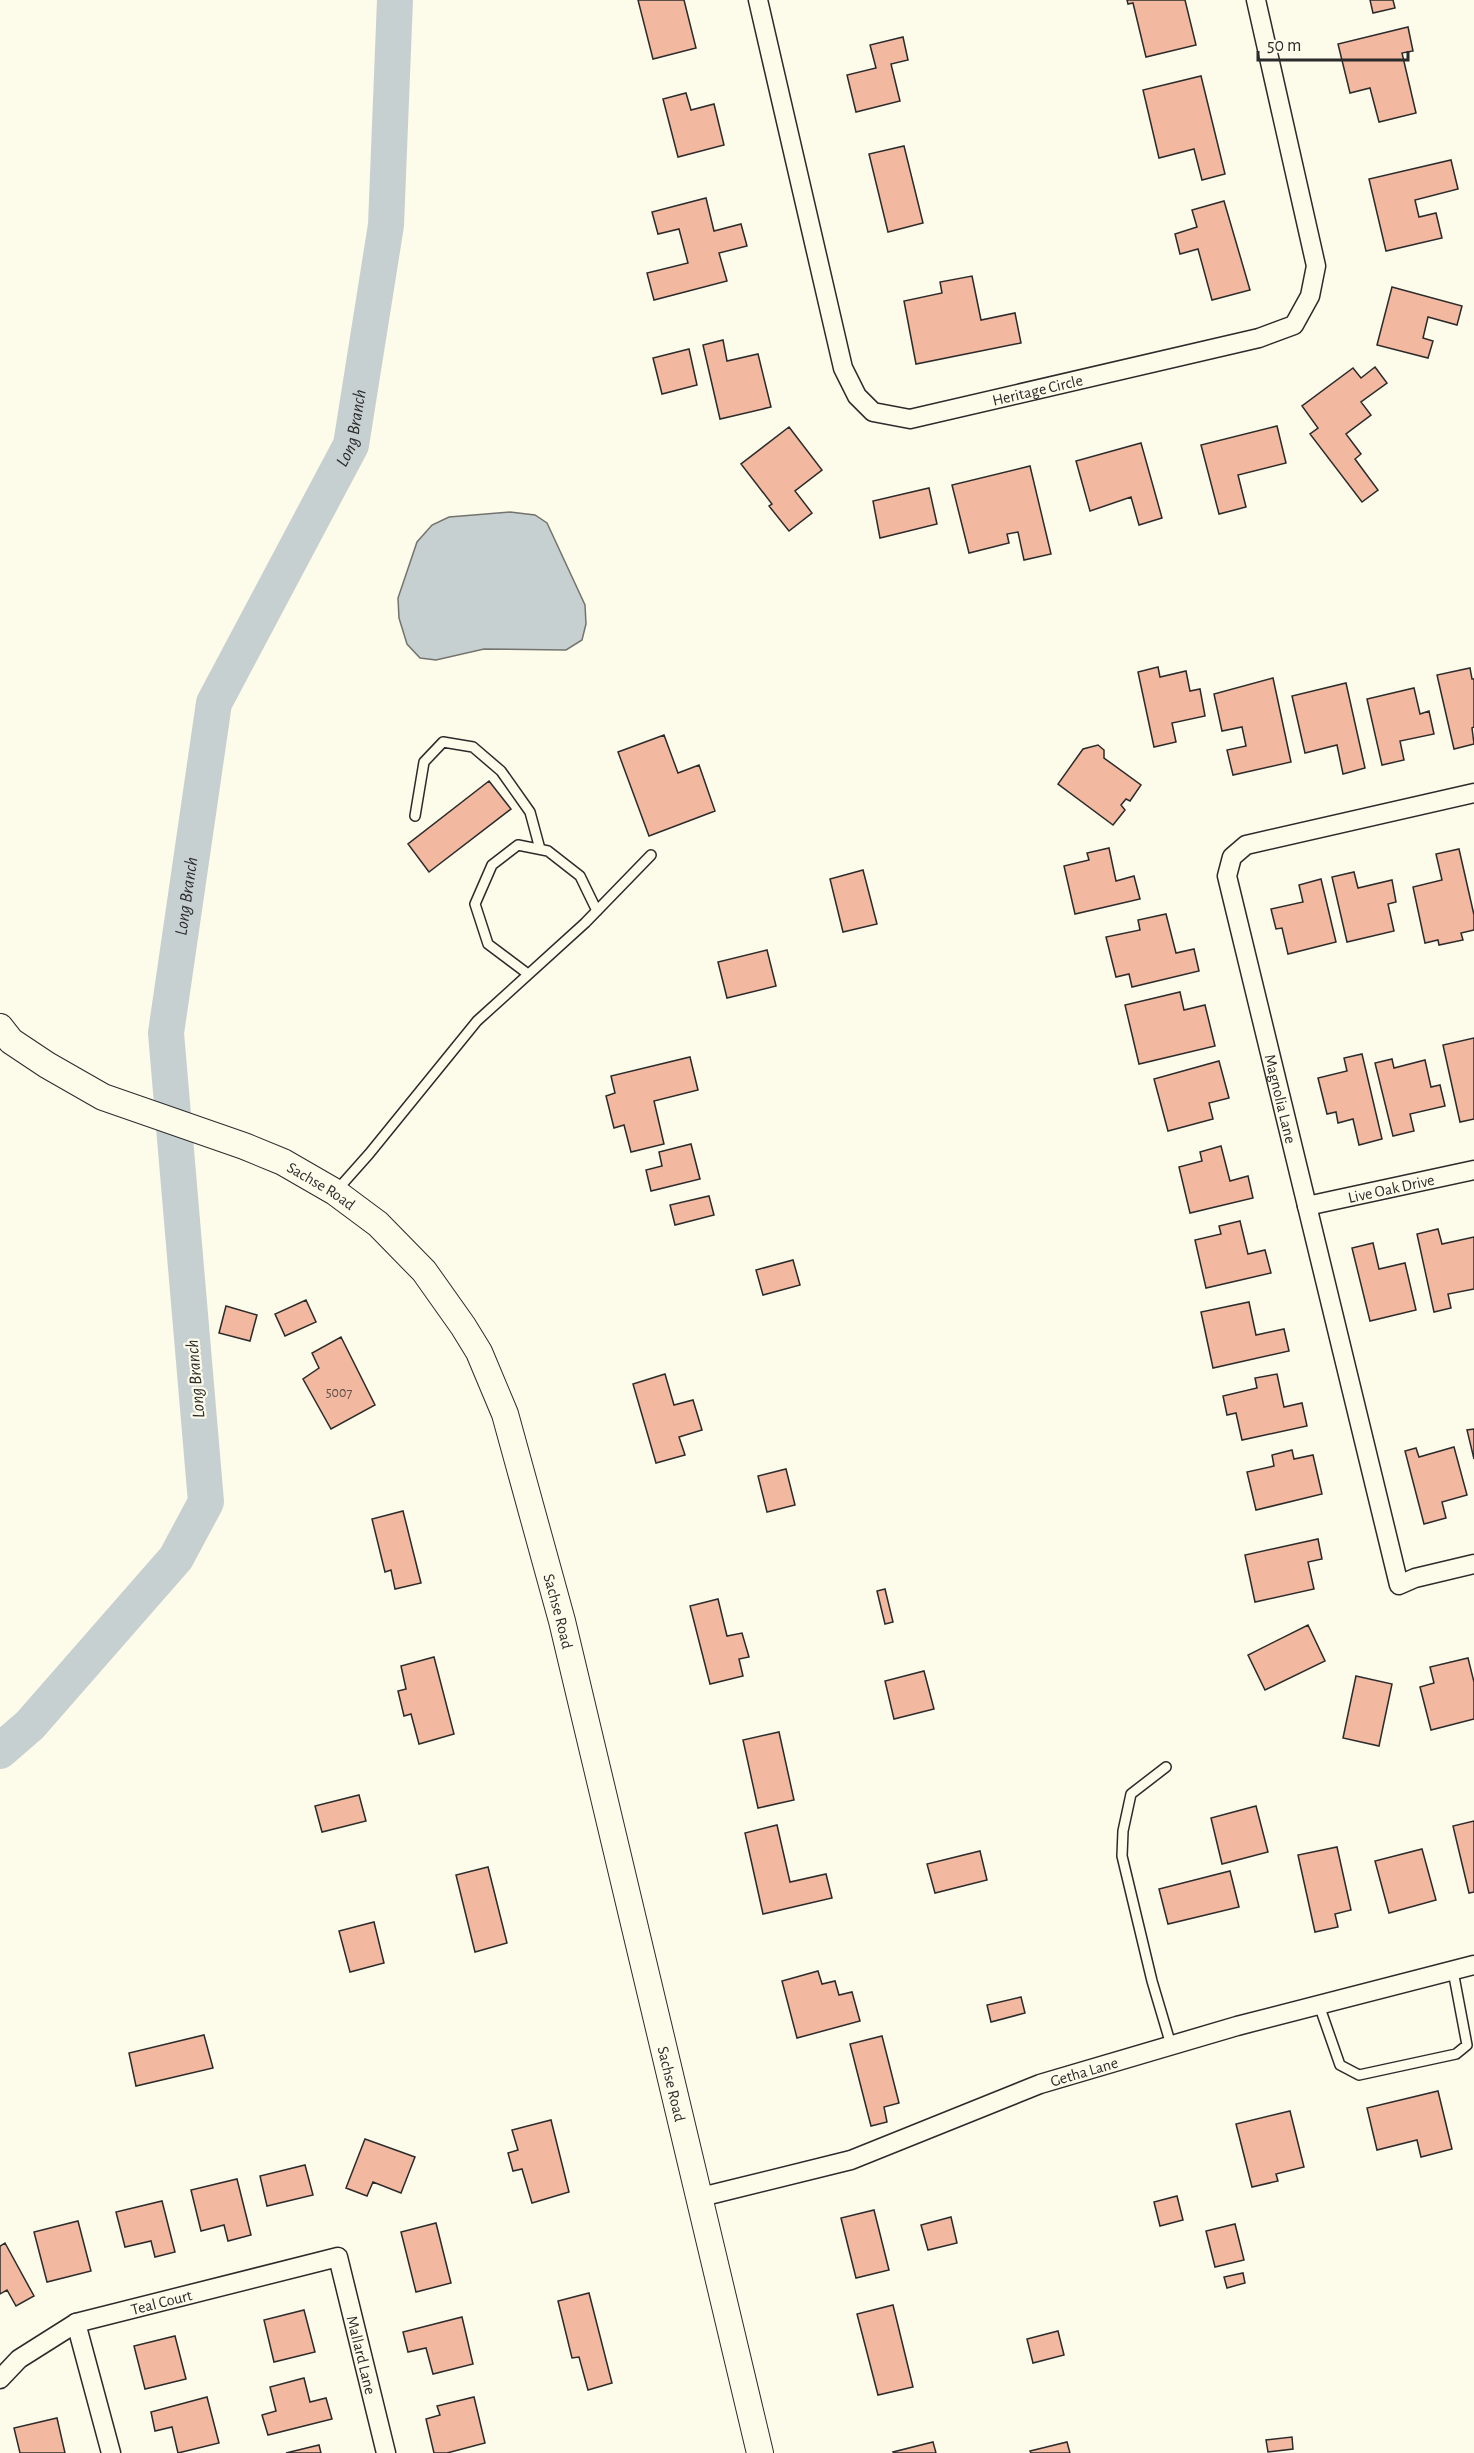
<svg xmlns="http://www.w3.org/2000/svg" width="1474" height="2453" font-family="'Alegreya Sans',sans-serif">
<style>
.water{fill:#c7d0d0;stroke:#74746e;stroke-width:1.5}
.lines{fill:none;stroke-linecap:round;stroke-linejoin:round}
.river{stroke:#c7d0d0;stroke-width:36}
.building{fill:#f2b8a0;stroke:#2b2b2b;stroke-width:1.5}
.lane-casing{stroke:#2b2b2b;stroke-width:12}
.street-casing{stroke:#2b2b2b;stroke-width:21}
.secondary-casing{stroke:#2b2b2b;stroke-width:28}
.lane{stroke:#fdfbea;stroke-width:9}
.street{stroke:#fdfbea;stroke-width:18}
.secondary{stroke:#fdfbea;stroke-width:26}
.labels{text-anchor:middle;stroke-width:4.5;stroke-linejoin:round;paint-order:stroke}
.number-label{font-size:14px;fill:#5d4e48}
.street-label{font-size:16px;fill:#2b2b2b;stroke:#fdfbea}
.water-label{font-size:18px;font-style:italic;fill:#2b2b2b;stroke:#fdfbea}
</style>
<rect width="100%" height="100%" fill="#fdfbea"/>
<path class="water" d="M510 512 535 515 547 523 585 605 586 624 582 640 566 650 484 649 436 660 420 658 407 644 399 618 398 598 417 542 432 525 449 517Z"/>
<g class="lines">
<path class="river" id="s1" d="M0 1751 30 1725 176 1558 206 1502 166 1033 214 703 351 445 386 225 395 0"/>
</g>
<path class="building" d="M638 0H684L696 48 653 59Z
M1127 0H1185L1196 45 1146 57 1133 3 1128 4Z
M1370 0H1393L1395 8 1373 13Z
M1408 27 1413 51 1402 53 1416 113 1379 122 1370 88 1350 93 1338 44Z
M903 37 908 60 891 64 900 101 856 112 847 75 876 68 870 45Z
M1201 76 1225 174 1202 180 1194 149 1159 158 1143 90Z
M686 93 691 110 714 104 724 145 678 157 663 99Z
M904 146 923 223 888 232 869 154Z
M1451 160 1458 189 1415 200 1419 217 1436 213 1442 238 1386 251 1369 179Z
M706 198 714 231 741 224 747 246 719 253 727 281 654 300 647 273 688 263 679 229 658 234 652 212Z
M1224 201 1250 290 1212 300 1198 249 1180 254 1175 234 1197 227 1192 210Z
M972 276 981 320 1015 313 1021 343 916 364 904 301 942 293 940 282Z
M1392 287 1462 306 1457 325 1428 317 1423 338 1433 341 1428 358 1377 345Z
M723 340 727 361 758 354 771 407 720 419 703 345Z
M689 349 697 385 662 394 653 358Z
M1375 367 1387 383 1361 402 1371 415 1346 434 1361 454 1355 459 1378 490 1362 502 1310 434 1318 428 1302 406 1353 368 1361 378Z
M1277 426 1286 463 1238 475 1246 507 1219 514 1201 445Z
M789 427 822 470 795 491 812 513 789 531 769 506 772 504 741 464Z
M1141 443 1162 518 1139 525 1131 497 1090 511 1076 461Z
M1030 466 1051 554 1024 560 1018 532 1007 534 1009 543 969 553 952 485Z
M929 488 937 524 880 538 873 501Z
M1158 667 1160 677 1186 671 1190 691 1200 689 1205 716 1172 723 1176 742 1154 747 1138 672Z
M1470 668 1472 679H1474V727L1472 728 1474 744 1454 749 1437 675Z
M1273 678 1291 762 1233 775 1227 750 1246 746 1242 727 1222 731 1214 694Z
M1346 683 1365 768 1343 774 1337 745 1305 753 1292 696Z
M1414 688 1420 714 1429 711 1434 734 1400 741 1404 760 1382 765 1367 699Z
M664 735 678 773 699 765 715 811 649 836 618 752Z
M1098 745 1104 750V758L1141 785 1130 801 1126 799 1121 805 1125 810 1113 825 1058 784 1083 749Z
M489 781 511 809 429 872 408 844Z
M1109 848 1116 881 1134 876 1140 899 1075 914 1064 866 1089 860 1087 853Z
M1459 849 1474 915V930L1461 933 1463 940 1439 945 1438 940 1425 943 1413 887 1442 880 1436 854Z
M863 870 877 924 843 932 830 879Z
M1354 872 1358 888 1392 880 1396 902 1388 904 1394 931 1347 942 1332 877Z
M1321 879 1336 942 1288 954 1282 928 1276 929 1271 909 1303 902 1299 885Z
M1166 914 1176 953 1194 949 1199 971 1132 987 1129 974 1116 977 1106 937 1140 930 1138 920Z
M767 950 776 986 727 998 718 962Z
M1180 992 1184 1010 1205 1005 1215 1046 1139 1064 1125 1005Z
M1474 1038V1119L1460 1122 1443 1045Z
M1362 1054 1382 1139 1359 1145 1353 1119 1338 1123 1336 1112 1327 1114 1318 1078 1347 1071 1344 1058Z
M690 1057 698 1090 654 1101 664 1144 631 1152 624 1125 614 1128 606 1096 615 1093 611 1076Z
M1392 1059 1394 1068 1425 1060 1431 1087 1440 1085 1445 1106 1410 1114 1414 1131 1393 1136 1375 1063Z
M1219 1061 1229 1098 1209 1103 1213 1119 1168 1131 1154 1079Z
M691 1144 700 1179 651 1191 646 1170 662 1166 659 1152Z
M1221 1146 1230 1181 1248 1176 1253 1198 1190 1213 1179 1167 1202 1161 1200 1152Z
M709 1196 714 1215 675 1225 670 1205Z
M1240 1221 1248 1254 1265 1250 1271 1273 1206 1288 1195 1240 1221 1234 1219 1226Z
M1438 1229 1442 1244 1474 1237V1289L1448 1294 1451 1308 1434 1312 1417 1234Z
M1373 1243 1379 1269 1405 1263 1416 1310 1370 1321 1352 1248Z
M793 1260 800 1285 763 1295 756 1270Z
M306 1300 316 1322 285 1336 275 1314Z
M1249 1302 1256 1335 1284 1329 1289 1351 1213 1368 1201 1312Z
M226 1306 257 1315 250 1341 219 1333Z
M341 1337 375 1405 331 1429 303 1379 319 1368 312 1353Z
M665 1374 674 1405 693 1400 702 1430 679 1437 685 1455 656 1463 633 1384Z
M1277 1374 1284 1407 1302 1403 1307 1426 1242 1440 1236 1413 1227 1415 1223 1396 1257 1388 1255 1378Z
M1474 1429V1459L1467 1430Z
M1454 1447 1467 1495 1442 1502 1446 1518 1424 1524 1405 1451 1416 1448 1419 1457Z
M1292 1450 1294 1459 1313 1455 1322 1494 1256 1510 1247 1472 1274 1466 1272 1455Z
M786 1469 795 1505 767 1512 758 1476Z
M403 1511 421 1583 395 1589 391 1570 385 1572 372 1519Z
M1318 1539 1322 1559 1308 1562 1314 1589 1255 1602 1245 1555Z
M885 1589 893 1622 885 1624 877 1591Z
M718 1599 727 1636 742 1633 749 1657 739 1659 743 1676 710 1684 690 1606Z
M1308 1625 1325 1661 1265 1690 1248 1655Z
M434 1657 454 1734 419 1744 411 1714 404 1716 398 1691 406 1689 401 1666Z
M1468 1658 1474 1682V1719L1431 1730 1420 1687 1434 1683 1430 1667Z
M924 1671 934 1709 894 1719 885 1681Z
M1356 1676 1392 1684 1379 1746 1343 1738Z
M779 1732 794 1800 758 1808 743 1740Z
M359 1795 366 1821 322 1832 315 1806Z
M1256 1806 1268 1852 1222 1864 1211 1818Z
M1474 1821V1892L1469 1893 1453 1826Z
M777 1825 790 1882 826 1874 832 1898 763 1914 745 1833Z
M1337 1847 1351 1910 1335 1914 1338 1927 1315 1932 1298 1855Z
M1422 1849 1436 1900 1389 1913 1375 1861Z
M980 1851 987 1880 935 1893 927 1864Z
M488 1867 507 1943 475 1952 456 1875Z
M1230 1871 1239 1907 1168 1924 1159 1889Z
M374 1922 384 1963 350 1972 339 1931Z
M818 1971 822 1984 835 1981 839 1995 852 1992 860 2021 797 2038 782 1981Z
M1021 1997 1025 2013 991 2022 987 2005Z
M204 2035 213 2068 136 2086 129 2053Z
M882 2036 899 2103 884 2107 887 2122 871 2126 850 2044Z
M1438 2091 1452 2149 1421 2157 1417 2140 1377 2150 1367 2108Z
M1290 2111 1304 2167 1276 2174 1278 2181 1252 2187 1236 2124Z
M551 2120 569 2192 532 2203 522 2169 513 2171 508 2153 518 2150 512 2130Z
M365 2139 415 2157 401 2193 373 2182 367 2196 346 2188Z
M305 2165 313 2195 267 2206 260 2176Z
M237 2179 251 2235 228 2241 224 2225 201 2231 191 2190Z
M1177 2196 1183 2220 1160 2226 1154 2202Z
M162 2201 175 2252 155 2257 151 2241 125 2247 116 2212Z
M874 2210 889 2270 856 2278 841 2218Z
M951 2217 957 2243 928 2250 921 2225Z
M78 2221 91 2271 47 2282 34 2232Z
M436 2223 451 2283 416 2292 401 2232Z
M1235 2224 1244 2260 1215 2267 1206 2231Z
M5 2243 34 2296 16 2306 7 2290 0 2294V2246Z
M1243 2273 1245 2283 1227 2288 1224 2277Z
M589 2293 612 2383 588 2390 579 2357 572 2358 558 2301Z
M893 2305 913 2387 878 2395 857 2314Z
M304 2310 315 2352 274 2362 264 2320Z
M462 2317 473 2364 433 2374 426 2348 408 2352 403 2332Z
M1058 2331 1064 2355 1033 2363 1027 2339Z
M175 2336 186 2379 145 2389 134 2346Z
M304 2378 310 2402 326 2398 332 2419 268 2435 262 2415 276 2411 270 2387Z
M207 2397 219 2443 178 2453 172 2427 155 2431 151 2412Z
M474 2397 485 2443 447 2453H434L426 2419 440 2415 437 2406Z
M57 2418 65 2453H20L14 2428Z
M1292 2437 1293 2449 1268 2452 1266 2440Z
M933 2442 936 2453H894L893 2452Z
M1067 2442 1070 2453H1031L1030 2451Z
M319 2445 321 2453H286Z"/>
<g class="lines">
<g class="lane-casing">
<path id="lane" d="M415 816 424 762 443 742 473 747 501 771 530 812 540 849
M528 974 488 944 475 904 492 865 518 845 548 851 580 876 597 911
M337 1190 369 1154 477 1021 585 923 651 855
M1166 1767 1131 1794 1123 1831 1122 1856 1152 1981 1171 2045
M1319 2005 1340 2065 1359 2075 1456 2054 1467 2045 1453 1971"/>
</g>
<g class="street-casing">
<g id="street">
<path id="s2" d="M758 0 843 368 857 396 873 412 910 419 1259 338 1294 325 1310 296 1316 266 1256 0"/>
<path id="s3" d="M1474 793 1246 845 1232 857 1227 876 1399 1585 1415 1578 1474 1564"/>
<path id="s4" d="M1307 1206 1474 1170"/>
<path id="s5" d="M701 2197 851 2160 1040 2084 1237 2026 1474 1965"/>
<path d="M76 2323 111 2453"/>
<path id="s6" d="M0 2379 19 2359 76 2323 338 2257 386 2453"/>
</g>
</g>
<g class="secondary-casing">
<g id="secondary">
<path id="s7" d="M0 1027 11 1041 47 1065 103 1097 244 1146 283 1162 335 1192 378 1224 424 1271 463 1326 479 1352 505 1414 562 1621 760 2453"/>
</g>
</g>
<use href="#lane" class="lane"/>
<use href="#street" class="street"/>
<use href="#secondary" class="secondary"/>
</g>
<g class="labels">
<g class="number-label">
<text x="339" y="1397">5007</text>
</g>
<g class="street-label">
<text dy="6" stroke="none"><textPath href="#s2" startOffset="600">Heritage Circle</textPath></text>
<text dy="6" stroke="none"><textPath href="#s3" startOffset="501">Magnolia Lane</textPath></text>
<text dy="6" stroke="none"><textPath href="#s7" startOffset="362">Sachse Road</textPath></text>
<text dy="6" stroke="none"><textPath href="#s4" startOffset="86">Live Oak Drive</textPath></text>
<text dy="6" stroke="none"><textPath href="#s7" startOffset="866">Sachse Road</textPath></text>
<text dy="6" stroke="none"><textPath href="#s5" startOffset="404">Getha Lane</textPath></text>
<text dy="6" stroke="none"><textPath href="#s7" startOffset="1352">Sachse Road</textPath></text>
<text dy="6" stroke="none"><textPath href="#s6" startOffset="183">Teal Court</textPath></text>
<text dy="6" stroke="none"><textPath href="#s6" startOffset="466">Mallard Lane</textPath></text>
</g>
<g class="water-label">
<text dy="6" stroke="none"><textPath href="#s1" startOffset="1438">Long Branch</textPath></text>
<text dy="6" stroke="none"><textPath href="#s1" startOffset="934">Long Branch</textPath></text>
<text transform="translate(195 1379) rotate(-95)" y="6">Long Branch</text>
</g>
</g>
<path d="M1258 51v9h150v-9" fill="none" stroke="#2b2b2b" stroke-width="3"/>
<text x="1267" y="51" font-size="18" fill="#2b2b2b" stroke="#fdfbea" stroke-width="4.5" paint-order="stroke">50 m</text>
</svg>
